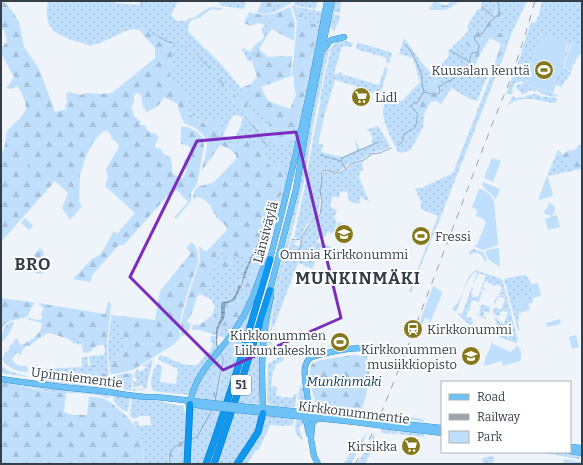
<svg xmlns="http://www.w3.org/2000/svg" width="583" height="465" font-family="Bitter,serif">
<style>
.grass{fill:url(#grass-dots);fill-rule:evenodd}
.forest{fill:url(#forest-firs)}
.park{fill:#bfdffd}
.water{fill:url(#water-rules)}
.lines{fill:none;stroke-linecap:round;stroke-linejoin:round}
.stream{stroke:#8baac7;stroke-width:1}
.major-casing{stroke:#1a78b6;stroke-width:6}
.highway-casing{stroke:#1a78b6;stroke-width:7}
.major{stroke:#6dc1f7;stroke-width:5.5}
.highway{stroke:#0c97f1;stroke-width:6}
.rail{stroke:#9aa2aa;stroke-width:1;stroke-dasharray:7 7;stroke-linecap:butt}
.major-bridge-casing{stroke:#1a78b6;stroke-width:6;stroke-linecap:butt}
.major-bridge{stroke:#6dc1f7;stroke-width:5.5}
.marked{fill:none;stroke:#7b2cbf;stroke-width:3;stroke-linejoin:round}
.labels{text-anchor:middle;stroke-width:4;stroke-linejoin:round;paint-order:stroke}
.shield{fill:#fff;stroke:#707880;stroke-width:1}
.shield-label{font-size:12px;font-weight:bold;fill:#333e49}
.poi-label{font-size:13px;fill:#333e49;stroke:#fff;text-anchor:end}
.street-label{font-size:13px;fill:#333e49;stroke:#fff}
.park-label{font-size:13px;font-style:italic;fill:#00365c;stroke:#fff}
.district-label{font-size:17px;font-weight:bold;letter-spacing:1px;fill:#333e49;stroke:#fff}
</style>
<defs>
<pattern id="grass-dots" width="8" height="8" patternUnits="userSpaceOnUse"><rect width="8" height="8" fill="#bfdffd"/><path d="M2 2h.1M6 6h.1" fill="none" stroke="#a5c0da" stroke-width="1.8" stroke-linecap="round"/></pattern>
<pattern id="forest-firs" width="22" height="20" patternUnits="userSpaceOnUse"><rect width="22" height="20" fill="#bfdffd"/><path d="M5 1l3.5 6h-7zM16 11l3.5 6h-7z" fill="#a5c0da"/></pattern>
<pattern id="water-rules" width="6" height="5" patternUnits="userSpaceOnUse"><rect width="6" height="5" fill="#8baac7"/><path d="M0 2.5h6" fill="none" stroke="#728ca4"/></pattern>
</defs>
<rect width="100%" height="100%" fill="#eef4f9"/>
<path class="grass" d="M48 1H113L115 3 141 5V1H178L171 15 177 21H186L189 18H194L202 12 211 7 222 8 221 10 211 9 199 18 194 19 190 21 188 26 189 32 205 49 207 50 221 64 244 92V98L242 99 237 98C235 95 231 90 227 90L231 95 235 105 249 122 255 125 270 142 278 139C271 135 268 128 262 122 255 116 250 115 247 105L248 103H251L282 140 288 143H291L295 139 301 111 318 25 304 21 298 7 323 12 313 66 286 183 272 234 260 274 248 304 228 338 218 336 220 325 222 326 235 321 239 316 242 314 238 300H235L241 287 246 274 260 242 263 236 267 234 272 232 270 231 263 234 273 221 280 199 284 182 279 164 277 169H273L269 165 266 159 265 153 256 144 242 141 232 145 220 136 221 132 216 118 203 123C198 118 190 116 185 110 186 106 189 99 187 95 186 88 173 86 170 77 168 70 172 63 173 56 173 55 173 51 172 50 169 44 148 31 141 29L140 31 134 29 128 30 98 44H96L90 46 81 42H77C54 33 43 29 48 1ZM234 115H236L242 117C243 126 237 133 233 140L223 135 231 118ZM260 245H261L260 263 258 269 255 272V276L253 285 249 290 244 289C253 276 254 260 260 245Z
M220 1H246L244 9 222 6 219 3Z
M296 1H318L316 8 314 9 294 5V3Z
M334 1H341L340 13 332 12Z
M483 1H493L495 3 496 11 483 27 480 30 476 31 469 35 465 42 469 47V62L465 69 487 77 477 101 470 99 451 88 447 95C437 91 434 87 438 76L422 97 418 104H415L412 106 420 117 423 116 424 117 423 127 411 149 403 153 398 152C393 142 383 123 383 112 383 107 385 102 386 96L402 101 420 82 413 58 399 54 404 38 422 63 432 74 448 57 449 54 448 51 463 37 469 29 467 27 477 10 481 8V5Z
M503 1H527L511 34 504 55 437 226 418 272 411 293 409 292 438 216 421 209V202L415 188H422L453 173 490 78 492 79 508 32C500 34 497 35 491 28L492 24 501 15 502 2Z
M542 1H582V47L573 41 572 43 571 42 563 67 571 73 560 88V86L556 85V81L568 45 565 41 542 34 541 35 531 62 526 82 528 85 557 95 558 96C552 98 545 95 540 93V92L538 91V90L537 89 536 90V92L531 90 522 95 521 92 517 89 516 86 519 84H523V83L522 81 515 83 512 90 513 92 512 94H506L520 57 531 22 535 23 539 14Z
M279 3 287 5C279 10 272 14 263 14L268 8Z
M331 14 339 15 340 16 338 23 334 31 330 26Z
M267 21 272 25 271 29 252 61H248L242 49 243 48 248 51 250 52 257 43 262 40 264 37 262 29Z
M342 40 353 43 351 47 342 46 334 73 338 75 339 72 343 73 342 75 344 76 345 75 379 85 385 67 388 68 377 105 379 95 369 92V90L335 80 324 116 320 98 331 48 334 45 335 41Z
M357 43H359L390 52 392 54 389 63H388L386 62 387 58 356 49Z
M330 45 315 115 304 182 274 304 269 329 267 351 265 350 269 316 272 297 276 282 292 220 313 102 326 49Z
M535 94 540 95V96L541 97C546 96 551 98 556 98L557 99V101L555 103C543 102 529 96 518 100 514 101 510 104 506 106L511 101 512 96 516 98H518L519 97 523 98C526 95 530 95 535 94Z
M378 126 389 144 390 147 380 151 375 152 360 160 349 164 339 172 322 169C319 173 319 176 322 179L321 174 323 171 340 174 349 168 351 165 362 162 363 170 360 171 359 178 369 201 365 200 361 196 359 204 349 201 347 192 342 191 340 193 339 198 333 196 330 204 332 208 337 210 334 217 337 223 333 233 328 232 325 237H319L317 242 351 254 352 256 351 259 321 247 312 269 303 265 300 258 298 255 301 244V239L308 227 311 225 315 219 321 215C320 209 323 202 322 195H321L318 215C314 218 311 223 307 224L301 236 299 238H295L294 237 305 186 314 134 320 136 318 143 323 145 321 152 342 157 357 150 356 146 355 139 360 149 372 144 371 141 373 139 369 130H366L368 129Z
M557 152C560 159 565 158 569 163 572 165 573 168 577 170L547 176Z
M339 222 350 226 349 227 346 226 343 232 337 230 335 234H334Z
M291 240 296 242 295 243 293 244V245L300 246 297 256 300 259 302 264 298 263 274 326 272 327 271 342C274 347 281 347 283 354L270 344 269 343C272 307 282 274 291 240Z
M220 249C226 254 229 253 235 256L242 255 250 256V251L252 250H255L244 272 240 285H239L233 298 232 299 223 302 219 301 218 307 211 322 208 319 212 315 215 307 211 299 199 294 202 290H206L211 284 209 273V268C216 262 214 253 220 249Z
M473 249 483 252 487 260 486 262C482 258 481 251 474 253 472 253 470 254 468 254L470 251Z
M475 270 502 279 506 294 498 295 499 293H500L502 287 501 286 499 285V286L497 284 496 286 490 284 491 282 488 283V281H487L485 282 483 288 486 289 485 290 481 289 486 276 479 273 473 285 477 273 475 272C465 280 461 300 456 312L452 308C455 306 458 303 459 300 465 290 465 278 475 270Z
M523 275C524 275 525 275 526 276 531 278 533 296 533 301L532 303 529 304 526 297 516 300 519 313 518 325 520 330H518L504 279Z
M472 287 473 288 471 294 473 295 472 297 475 298V296L478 297 480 291H482L479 302 473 300 472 301H471L470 303H471L469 311 468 310 467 312 468 313H467L466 315 467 317 472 318 471 321H473L472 326 468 324 458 314 459 313 462 314Z
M506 294 518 340 516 343 499 337 502 333 503 334V335L507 336V338H508L513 326 512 325 507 324 506 325H504L505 328H503V329L504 331 499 330 495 320V318H498L497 320H499L498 321 503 323V324H504L508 311H507L506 312 502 310V312H500L501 315 499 314V316L500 317 493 313V311L495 307 501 310 505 299V297H504L503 298 498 297 497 298V300L496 301V303H494L496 297Z
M255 299 220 413 202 464H189L192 407 215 410 224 365V357L222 351 249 310Z
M482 304 489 307 490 309 489 313 485 311 483 316 486 318V319L477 315 478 313 479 315 481 314 479 312Z
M111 318 121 322 123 324 120 330 125 345 118 354 113 356 111 358 114 361 115 364H109L108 346Z
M263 323 261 403 254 404 238 403Z
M474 324 477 326V325L488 329V330L489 331 491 330 492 327 497 328V330H495L494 334 496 336 473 327Z
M212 335 217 337 216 345 218 350C204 366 196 374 189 395L153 391C149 384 152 370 157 365L159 364 162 367 160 382 176 384 178 369 159 360 158 359 160 355C172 359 184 367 197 365 200 361 205 357 207 352H210L213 343 210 341Z
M74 337 82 339 83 343 82 345 73 343 68 339Z
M104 345H107L108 367 109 375 107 382 105 385 36 377 35 376 36 364 41 369 82 367V357H87L88 365 91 366 89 356 104 355 105 351ZM98 369 96 376 100 379 103 378 100 375 102 372 107 374V380L105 382 98 381 90 374 91 371Z
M217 356 221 362 218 366 217 377 213 378V400L194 397 198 381Z
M281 356 283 357 284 360 274 366 276 368 273 370 271 386 277 387 276 395 281 396 282 399 283 397 293 398 294 394H297L295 406 293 407V408L271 405 269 404 267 401 268 364Z
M153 359 146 389 133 391V389L137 390 139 389H144L141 385 133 388V381L136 382 137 378H134L135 372 138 368V371H142L147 367 142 366Z
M1 366 11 372 30 377 1 373Z
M110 377H111V379L122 382 132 381 131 391 109 385 108 384Z
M38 379 106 387 116 389 119 390 43 382 38 381Z
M12 383 49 389H64L105 394 108 395 110 397 107 398 98 395 78 393H54Z
M300 386H301L303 388 305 403 303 407 299 409V407H297V405Z
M117 395 130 397 128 411 126 412C121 408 111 403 114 396Z
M132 397 148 399 183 406 186 415 185 429 187 430V439L168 456V464H143C145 447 140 439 134 423V422L136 421 138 422V426L151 425 150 416H140L134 419 131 417 130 414Z
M314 400C321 406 320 402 327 401 330 401 334 403 337 404L336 409 338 412C328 411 317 412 314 400Z
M235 412 260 414C256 433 245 448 236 464H217Z
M391 414 407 416C413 419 419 416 426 422L391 417Z
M267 416 294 418 293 425 284 426 270 425C269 430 266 433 264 438 262 442 261 446 258 450H256L247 464H240L260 434 265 419Z
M296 419H302L305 423 301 426 299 428 303 441C295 434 294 430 296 419Z
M382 426 393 427 398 431V434L381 433Z
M404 430 423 434 425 437 399 434 400 431Z
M368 432 354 458 351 464H343L356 445Z
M374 433C375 446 371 453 365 464H357L365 451Z
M187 442 186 464H182L177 457C177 450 182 446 187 442Z
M538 452H555L581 455 579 459Z
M494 456V461L490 464H485L482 461V459L486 457Z"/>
<path class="forest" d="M1 1H3L12 11 19 22 24 47 39 69 55 112 66 109 65 105 67 102 66 94 69 92 81 95 86 93 101 94 112 93 155 58V48L140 31 141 29C148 31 169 43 172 50 173 51 173 55 173 56 172 63 168 70 170 77 173 86 186 88 187 95 189 99 186 105 185 110L189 114 203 123 216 118 219 122 221 136 232 145 242 141 249 140 256 144 265 153 266 159 269 165 273 169H277L279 164 285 171 284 182 280 199 273 221 260 238 255 250H252L250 251 251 253 250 256 242 255 238 257C231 255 225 254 220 249L218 251 213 265 209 268C209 275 212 282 210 288L206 290H202L197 297 192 313 187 321 189 323 191 324C190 330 187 334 181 337 178 321 194 280 199 263L200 260 199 246 206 252 227 230 226 226 216 217V215L213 212C212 204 203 197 196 197L195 200 194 199C192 194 196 187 200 185L201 186 214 182 236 159V155L230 149 220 145 201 172C202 166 205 160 206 153 210 135 199 129 184 123 182 117 178 111 178 104L164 97 159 105 147 112 143 107 141 95 137 93 134 95V103L131 107 133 111 134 116 140 121 141 125H144L146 127V129L152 134 154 133C160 136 159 139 155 144L156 149 158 148 162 150V152L165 155 170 157 172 164V172L180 179C188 176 186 168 184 160L192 156C190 147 190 145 181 144V127H188L197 132 203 138 204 146 197 184 191 193V201L176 219 174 218 188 202 177 190 170 193 124 245H119L93 274 90 282 73 279 92 259 101 254 114 231 117 234 135 213 105 186 108 177 106 169 119 147C118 140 111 141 110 134L107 131H104C95 137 88 151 84 161 83 166 82 170 80 174L79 202 82 206 70 220 62 208 68 193 55 181 1 242V152L4 150 7 131 21 117 26 110C26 102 22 92 17 86L12 89 6 88 9 85 14 77 1 53V49L7 41 4 30 1 29Z
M262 1H290L291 3 287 5 279 3 268 8 263 14 257 12Z
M434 1 446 6 451 1H459C446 12 446 10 429 10Z
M493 1H503L502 2 501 15 492 24 491 28C497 35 500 33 508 32L492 79 490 78 501 44 490 38 480 54 472 72 465 69 464 67C468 65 470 63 469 58L464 54 468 51 469 47 465 42C467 39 468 35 471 33 477 28 482 33 484 23L488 22C491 15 491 17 495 14 498 10 495 4 493 1Z
M292 6 298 7 304 21 318 25 301 111 295 139 291 143H288L282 140 251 103H248L247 105C250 115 255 116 262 122 265 125 267 129 270 133 273 136 277 138 280 141L277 144 275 145 270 142 256 125 250 122 235 105 231 95 227 90C231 91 235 94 237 98L242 99 244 98V92L241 88 251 84 257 77 252 61 259 49 268 57 292 56 291 76 261 87 268 101 290 109 296 95 294 85V77L292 76 297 22Z
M290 7 295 23 294 41 271 29 272 25 267 21 265 25 257 23 251 26 244 23 249 12C266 17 274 15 290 7Z
M435 76H438V79L436 81V86L438 91 447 95 441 104 435 100 433 102 431 101 423 116 420 117 412 106 415 104H418L422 97 428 89 425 86 429 80Z
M321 99 324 116 320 136 314 134Z
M582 143V169L577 170C573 168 572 166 569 163 565 158 560 159 557 152L558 150 560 151 562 154H564L567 151 574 150Z
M265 240 267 244 264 247 260 253V263L258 269 255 272V282L247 293 245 294H243L242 292 252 273 253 265 260 245H261Z
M192 242C198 248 199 255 198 263 192 280 176 321 180 338L173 345 133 370 115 374H111L109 364H114L115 362 111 358 113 356 118 354 125 345 120 330 116 328 119 324 121 326 123 324 120 322 111 318V314L112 315 155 320 160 291 191 253 186 248Z
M40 248 44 252 41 268 45 269 43 274 21 270Z
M223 259H228L235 263V265L228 268 226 271H219L216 268 217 263Z
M1 298 31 302 35 303 31 308 28 316C17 322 10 316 1 329Z
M235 300C241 300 247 303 244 310 242 315 237 317 235 321L236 323 235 325C231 327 227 325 222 326L220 325 223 321 225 313 224 308 226 304Z
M218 301H219L223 302 221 306V317L217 326V335L199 330H192L193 325H199L208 319 211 321H212L218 307Z
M108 302H110L111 304 107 345C104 345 99 345 97 346 90 349 92 355 83 352L82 345 83 343 82 339 74 337 68 339 50 333 45 334 29 346 26 345 22 351 21 355 18 353H16L12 358C14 366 20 365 27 367L28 369 27 372C17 372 10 368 3 361L2 358 5 356 4 354 5 352 8 351 9 349V347L14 342 15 339 17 338 20 345C31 342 42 334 42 323L26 319 30 318 38 320 42 319 41 312 44 309 38 303 105 314Z
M11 322H14L13 326 8 335 2 342 1 349C1 338 0 328 11 322Z
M222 351 224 357 217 400H213V387L210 384V380L213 378 217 377 218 366 221 362 217 356Z
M353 355 367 356C373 375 367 391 362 409L353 414 338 412 336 409 337 404C334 403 331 401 327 401 324 402 322 405 318 403 312 401 307 369 312 364 314 362 318 361 321 360Z
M91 366H93L97 367 98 369 96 376 100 379 103 378 100 375V372L107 374 106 382 98 381 94 382 91 378 90 374 91 371Z
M129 373H131L133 376 132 381H131L122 382 110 379 111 377 112 376Z
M1 381C23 385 43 394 66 393L64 412 72 415H87L89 397C94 397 100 397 104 399 109 401 113 404 117 408 136 422 145 440 143 464H1Z
M187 439V442C176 451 174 452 182 464H168C168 452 174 442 187 439Z"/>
<path class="park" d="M542 34C550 35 561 38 567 43L565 54 556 81V85L553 93 528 85 526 82 531 62 541 35Z
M572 41H574L582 47V52L577 58 574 65H572V68H573L571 72 564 66Z
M20 156 29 159 27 168 17 166Z
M492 158 501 161 493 182 484 178Z
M547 176 548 177 553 196 538 200Z
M483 182 500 189 496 199H495C492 193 484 190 482 184Z
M479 189C486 190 491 195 494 201L498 244V245L483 250 474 246 475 245H477L486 222 484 221V219L476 216 477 212V210L472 207Z
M548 203C555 204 556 208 554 213L552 215 553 216 557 215 560 227 548 230 545 219 551 217 550 215H546L544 211 548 207Z
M25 218 33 226 29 230 21 223Z
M498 248 499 249 500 267 489 260 485 252 487 250Z
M538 283 541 296 533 298 530 284Z
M433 286 441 291 442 294 429 325 428 324 430 320 425 318 420 331 417 329Z
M527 297 530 310 519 313 516 300Z
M560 319 561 324 547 327 546 323Z
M576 335 579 347 572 349 569 337Z
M492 341 494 345 499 346V347L511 352 513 349 515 350 516 345C522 348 522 356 520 361L503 366 502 361 498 362 495 363 484 366C484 357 491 350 492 341Z
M564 459 581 462 582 464H563Z"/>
<path class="water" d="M50 14 128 22 147 29 165 40 191 49 211 69H210L191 49 186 47 165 41 147 29 128 22Z
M213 71 231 95 235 105 255 128 264 142 274 149 279 164 285 171C283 192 276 212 270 231L272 232 271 233 267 234 263 236 249 266 241 287 235 300 226 304 225 306V313L224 319 220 325 218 331 217 343 219 349 218 350 216 345V329L221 317V303C225 301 229 301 232 299 235 296 237 289 239 285H241L244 272 260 238 263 234 270 232C276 212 283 192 285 171L279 164 274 149 264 143 255 129 235 105 231 95Z"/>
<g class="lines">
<path class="stream" d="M141 1V4
M482 7 494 17
M405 44 410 50 416 61 422 76V83L424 92
M451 51 470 62
M466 69 478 73
M219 79 224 86
M398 145C404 142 402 140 404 134 407 132 414 129 415 127 417 125 416 118 418 114L411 106 414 103H417L424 92C430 93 436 97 440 92L439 87 448 81 452 80 457 74 465 68 468 67C471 61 469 56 472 53L478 52 479 45 475 40 474 37 478 34H482L490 22 499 14V4L496 1
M320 155 341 161 346 169
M341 161 342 158 379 142
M292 239 295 240 300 239C303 235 305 231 308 227 311 222 316 218 320 215L322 201 320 191 322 181 321 173 323 170 340 173 346 169 351 164 364 160 372 154 380 153 391 148
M301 240V245L297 256 300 258 301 263
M215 401 220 375 223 364V358L220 352
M190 440 197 437 212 410
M170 464C170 461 169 457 170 454 172 448 180 443 185 441"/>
<g class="major-casing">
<path id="major" d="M323 50 331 40 344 37
M1 379C34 384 68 388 101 391 119 393 139 398 156 397L203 402
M188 403 202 406
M190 404C194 373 220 353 236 328 250 308 257 286 265 263L270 259C292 174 312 88 327 1
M248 407 263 408 356 418
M247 411 355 422
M302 412 306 410C309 404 308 400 307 394 306 384 300 363 312 357 317 355 322 354 327 353 341 350 354 347 367 349
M263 413 262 369 263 345 266 319 271 296 270 290 296 189 308 118 332 1
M301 416 306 420 309 434
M394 423 442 428
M392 427 442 433
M570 447 582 448
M570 451 582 453
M318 464 314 456 311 439 312 425 314 421 319 418"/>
</g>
<g class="highway-casing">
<path id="highway" d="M187 464 190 404
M206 464C230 397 250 328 270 259
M214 464 240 386 270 290
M237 464 258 432 263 413"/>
</g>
<use href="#major" class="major"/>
<use href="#highway" class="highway"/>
<path class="rail" d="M355 464 370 438 382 411 405 354 493 122 511 78 524 39 535 1"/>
<g class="major-bridge-casing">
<path id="major-bridge" d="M203 402 248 407
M202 406 247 411
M356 418 394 423
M355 422 392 427"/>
</g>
<use href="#major-bridge" class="major-bridge"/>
</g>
<path class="marked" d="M296 132 341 318 223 370 130 277 197 141Z"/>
<defs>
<g id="stadium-disc" transform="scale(1)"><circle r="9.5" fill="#85771b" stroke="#fff"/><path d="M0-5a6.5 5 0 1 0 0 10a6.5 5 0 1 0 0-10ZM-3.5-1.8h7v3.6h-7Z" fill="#fff"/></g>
<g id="supermarket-disc" transform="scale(1)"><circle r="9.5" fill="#85771b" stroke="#fff"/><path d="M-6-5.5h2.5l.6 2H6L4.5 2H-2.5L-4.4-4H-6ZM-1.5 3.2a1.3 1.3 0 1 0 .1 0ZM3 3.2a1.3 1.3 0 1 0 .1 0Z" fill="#fff"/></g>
<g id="school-disc" transform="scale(1)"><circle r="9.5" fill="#85771b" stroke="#fff"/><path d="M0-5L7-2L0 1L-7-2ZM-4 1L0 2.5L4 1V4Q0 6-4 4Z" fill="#fff"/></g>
<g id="station-disc" transform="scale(1)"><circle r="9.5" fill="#85771b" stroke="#fff"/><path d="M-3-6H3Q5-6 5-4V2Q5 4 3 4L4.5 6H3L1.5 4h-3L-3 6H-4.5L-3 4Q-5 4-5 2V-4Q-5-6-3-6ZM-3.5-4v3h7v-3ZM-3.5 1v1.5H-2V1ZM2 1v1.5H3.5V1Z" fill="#fff"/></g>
<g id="university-disc" transform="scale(1)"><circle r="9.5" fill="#85771b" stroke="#fff"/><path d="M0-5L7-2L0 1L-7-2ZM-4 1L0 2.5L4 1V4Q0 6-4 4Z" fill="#fff"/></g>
</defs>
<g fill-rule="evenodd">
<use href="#stadium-disc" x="544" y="70"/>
<use href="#supermarket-disc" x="361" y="97"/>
<use href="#school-disc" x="344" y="234"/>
<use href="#stadium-disc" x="421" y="236"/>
<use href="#station-disc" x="413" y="329"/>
<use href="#stadium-disc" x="340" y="342"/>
<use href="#university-disc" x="471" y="356"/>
<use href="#supermarket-disc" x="411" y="446"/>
</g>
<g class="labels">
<rect class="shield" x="231" y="375" width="20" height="20" rx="3"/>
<g class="shield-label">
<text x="241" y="389">51</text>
</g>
<g class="poi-label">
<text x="530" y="75">Kuusalan kenttä</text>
<text x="375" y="102" text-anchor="start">Lidl</text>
<text x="435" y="241" text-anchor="start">Fressi</text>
<text x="344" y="259" text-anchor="middle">Omnia Kirkkonummi</text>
<text x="427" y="334" text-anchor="start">Kirkkonummi</text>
<text x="326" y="340">Kirkkonummen<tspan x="326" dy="15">Liikuntakeskus</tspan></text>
<text x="457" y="354">Kirkkonummen<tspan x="457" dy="15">musiikkiopisto</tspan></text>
<text x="397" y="451">Kirsikka</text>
</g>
<g class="street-label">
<text transform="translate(265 232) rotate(-75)" y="5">Länsiväylä</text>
<text transform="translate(77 377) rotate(7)" y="5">Upinniementie</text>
<text transform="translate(354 412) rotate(7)" y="5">Kirkkonummentie</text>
</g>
<g class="park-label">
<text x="344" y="386">Munkinmäki</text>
</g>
<g class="district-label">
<text x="33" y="270">BRO</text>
<text x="358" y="284">MUNKINMÄKI</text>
</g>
</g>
<rect width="583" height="465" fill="none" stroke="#333e49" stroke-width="4"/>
<rect x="441" y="381" width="130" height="72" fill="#ffffff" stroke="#adb2b6"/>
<rect x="449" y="394" width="20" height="6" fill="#6dc1f7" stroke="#adb2b6"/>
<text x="477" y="401" font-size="12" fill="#333e49">Road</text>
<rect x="449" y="414" width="20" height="6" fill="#9aa2aa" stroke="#adb2b6"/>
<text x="477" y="421" font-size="12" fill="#333e49">Railway</text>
<rect x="449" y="431" width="20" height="12" fill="#bfdffd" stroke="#adb2b6"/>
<text x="477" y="441" font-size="12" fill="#333e49">Park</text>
</svg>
